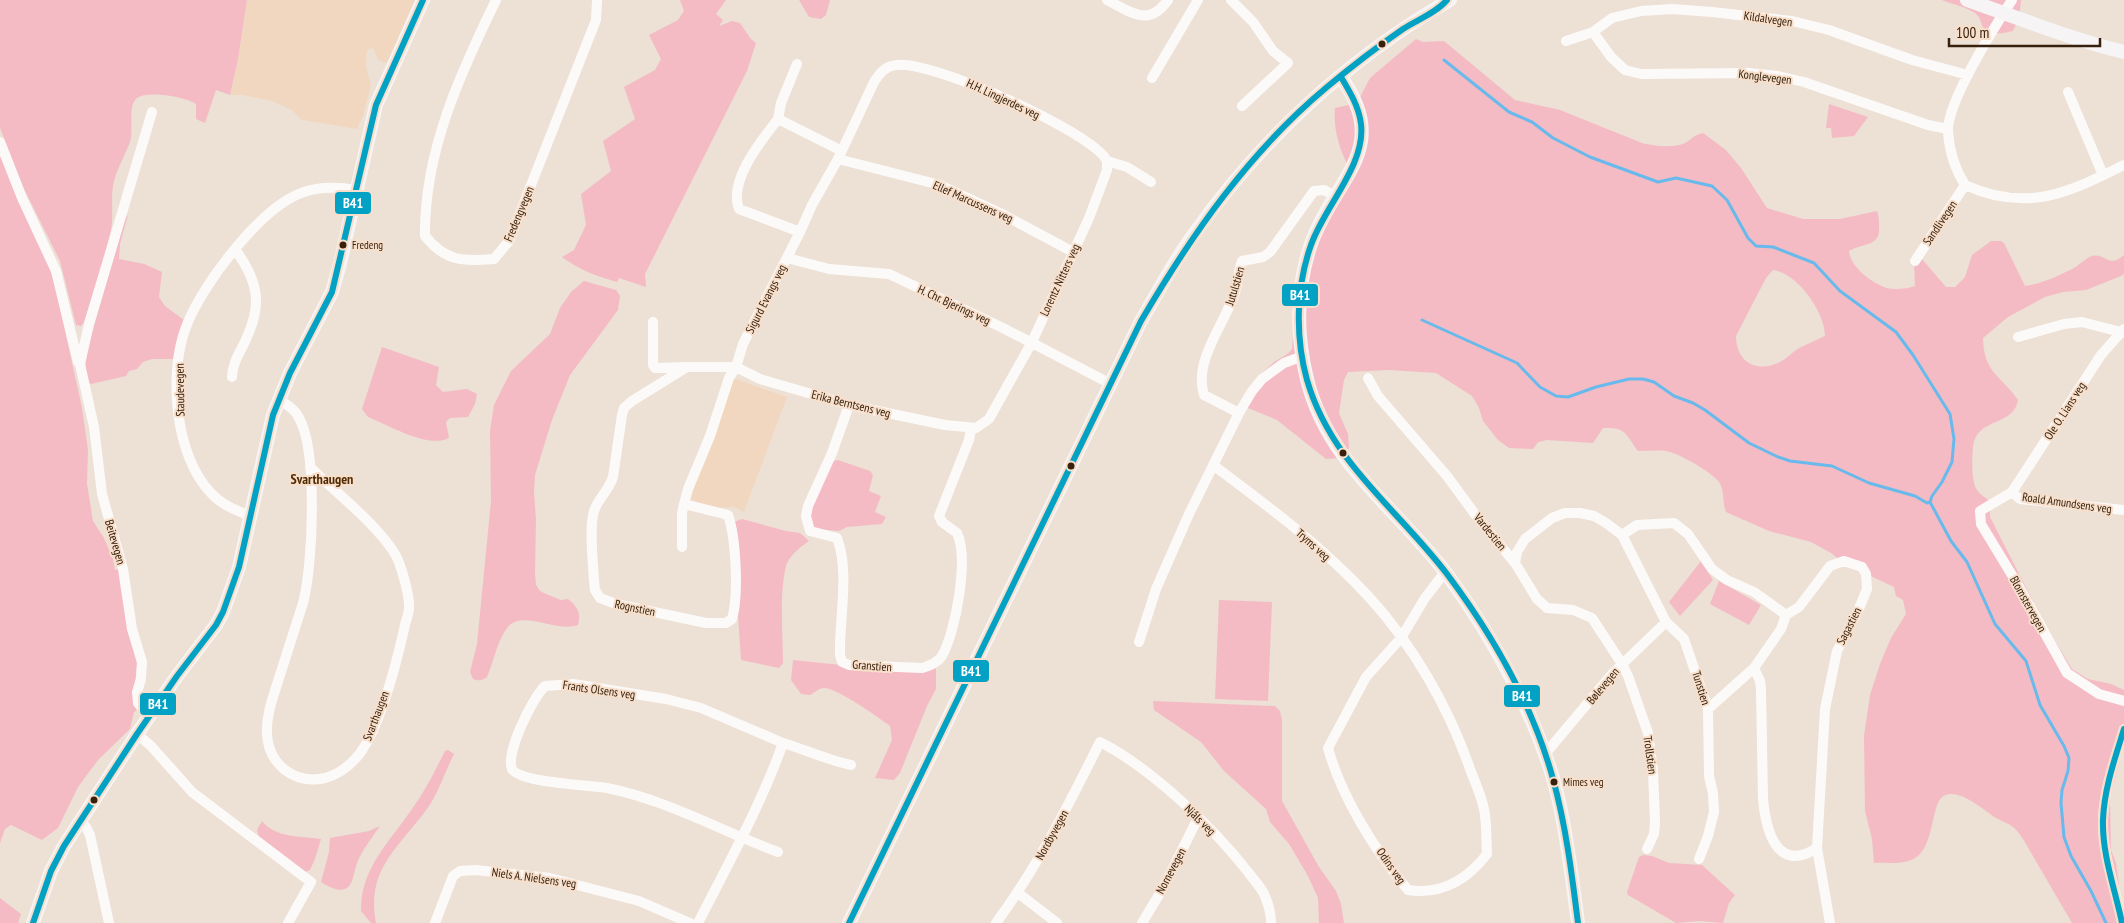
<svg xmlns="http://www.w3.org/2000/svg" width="2124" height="923" font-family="'PT Sans Narrow',sans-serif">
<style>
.built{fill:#f2d7c0}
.green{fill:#f4bbc5;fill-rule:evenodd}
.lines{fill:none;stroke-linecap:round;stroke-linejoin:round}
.stream{stroke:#67baeb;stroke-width:3}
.street{stroke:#fcfaf9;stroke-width:10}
.secondary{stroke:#f7f4f5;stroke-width:14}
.bus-1-casing{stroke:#f7dfcb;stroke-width:10}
.bus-1{stroke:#03a2c4;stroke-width:6}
.bus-dot{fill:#37210c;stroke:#f7dfcb;stroke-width:2}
.labels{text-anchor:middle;stroke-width:4;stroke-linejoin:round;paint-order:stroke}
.bus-label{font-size:11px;fill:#37210c;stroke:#f7dfcb;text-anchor:start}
.street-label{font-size:12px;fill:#37210c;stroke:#f7dfcb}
.neighbourhood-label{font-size:14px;font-weight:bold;fill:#502b02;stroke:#f7dfcb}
.line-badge{stroke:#f7dfcb;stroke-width:2}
.badge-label{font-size:14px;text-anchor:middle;font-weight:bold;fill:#fff}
</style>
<rect width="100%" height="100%" fill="#ede0d5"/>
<path class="built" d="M247 0H415L387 63 378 60 373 48 367 50 366 67 371 85 363 116 357 129 302 120 292 110 272 101 243 95H230L238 59Z
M733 378 787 397 744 512 734 507 713 508 689 499Z"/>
<path class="green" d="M0 0H247L238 59 230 95 216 90 205 123 196 119V104C187 97 147 90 137 98 127 106 134 130 130 142 125 155 118 167 114 181 110 197 114 214 111 230 104 261 93 292 84 322L81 326 76 325 60 261 24 189 0 128Z
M680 0H726L716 14 723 20 719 26 732 21 740 23 751 39 756 43 747 71 645 274 646 287 619 278 617 282C597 276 579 270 562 257L574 250 586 225 581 194 611 171 603 141 635 119 624 87 655 70 661 59 649 35 678 20 684 11Z
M799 0H830L826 15 821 19 809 17Z
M1942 0H2021L2019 18 2013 31C2004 33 1988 37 1983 27 1980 21 1981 18 1975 13 1966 7 1952 4 1942 0Z
M1416 39 1423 42 1444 41 1515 100 1560 110 1642 143C1653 146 1671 148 1683 144 1691 141 1692 135 1703 133L1726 150 1741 168 1767 208 1803 219H1840L1877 211C1879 216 1879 221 1879 227 1881 247 1862 243 1849 251 1850 267 1873 284 1887 288 1895 290 1907 289 1915 286L1914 263 1922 259 1946 287H1955L1965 277 1972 255 1991 241H2001L2004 243 2025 286C2041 284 2058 276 2072 269 2079 266 2085 258 2092 256 2106 253 2108 269 2124 255V274L2121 276 2086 290 2063 292 2045 297 2008 317 1983 338C1984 374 2000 374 2018 400 2013 428 1976 416 1973 448 1972 459 1971 481 1977 490 1980 494 1983 496 1986 498 1991 502 1990 511 1990 517L2043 621 2072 669 2088 679 2111 684 2124 690V744L2110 798 2111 850 2116 863 2124 923H2072L2023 839C2020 835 2017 830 2013 827 2008 823 2001 821 1996 818 1984 810 1955 784 1941 798 1932 808 1933 842 1919 855 1908 866 1888 862 1874 863L1872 839 1865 811 1864 736 1870 695 1880 664 1891 638 1906 614 1903 600 1896 596 1894 587 1845 564 1831 553 1811 542 1769 531 1726 512C1722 502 1725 491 1719 482 1713 473 1677 452 1666 451 1657 450 1647 451 1638 451 1625 433 1626 427 1603 428L1593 443 1547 440 1538 442 1533 449 1509 448 1498 440 1483 421 1479 408 1472 396 1436 373 1389 370 1348 372 1344 380 1339 413 1348 434 1349 448 1340 458 1326 459 1277 420 1248 408 1243 401C1244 387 1263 372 1273 363 1280 357 1286 357 1292 349L1297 269 1303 247 1350 170C1340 151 1333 130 1335 108L1357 103 1370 78ZM1773 270C1797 273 1825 312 1825 336 1817 340 1809 343 1801 347 1793 351 1787 359 1778 363 1755 373 1736 361 1736 336L1766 278Z
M1829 104 1868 117 1854 136 1832 138 1831 128H1826Z
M0 153 53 276 82 408 88 450 87 484 93 521 104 538 113 559 115 570 120 569 137 664 134 695 137 710 134 712 130 729 98 760 78 787 58 828 42 840 11 825 5 829 0 843Z
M128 215 120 244 119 259 144 264 162 272 159 297 165 306 184 320 173 359H152L143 362 137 369 129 371 126 376 91 384 88 382 85 370 87 350 125 219Z
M584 281 616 290 620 296 618 310 570 375 552 420 535 475 534 492 536 520 535 574 536 585 540 591 546 594 561 600 568 599C578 607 581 613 578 625 557 633 522 609 508 627 497 640 494 661 487 677 482 681 478 681 473 679L470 672 477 644 491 501 490 431 494 405 511 371 550 334 560 308 571 292Z
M382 347 439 367 436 385 443 392 467 389 477 394 475 404 468 417 450 418 446 422 449 438C427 449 389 425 368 417L362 409Z
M838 460 870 471 873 475 869 491 881 496 875 512 886 517 882 524 847 527 839 531 816 529 810 524V513L830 462Z
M742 519 786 531 800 533 809 541C801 546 788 557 786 566 779 596 783 633 783 663L779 668 741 660 738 616 737 541 734 522Z
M1701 561 1713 580 1680 616 1669 602Z
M1719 581 1761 605 1749 625 1710 604Z
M1219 600 1272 602 1268 701 1215 699Z
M793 660 851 666H907L936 660V689L927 706 900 773 894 780 875 778 892 740 890 726C878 717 837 688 824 688 819 688 814 693 810 695L801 694 791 680Z
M1153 701 1275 706 1280 711 1282 720V801L1319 867 1336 891 1341 904 1344 923H1319L1318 898 1308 876 1289 844 1270 822 1266 809 1224 771 1201 742 1154 710Z
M448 750 454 754C446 770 440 788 431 803 403 845 365 866 376 923H371L361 911C360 869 390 841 412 809 425 791 435 771 445 751Z
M262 821C275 838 301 836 321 839L315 859 310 870 305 872 259 837 257 830Z
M380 826C372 838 362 850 357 863 354 870 354 883 347 888 338 893 328 886 321 882L329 852 330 838 369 831Z
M1643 855 1652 856 1669 863 1702 865 1735 895 1729 903 1723 923 1699 921 1676 923 1628 895 1627 892 1639 857Z
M0 898 21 914 18 923H0Z"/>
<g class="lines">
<path class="stream" d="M1444 60 1509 112 1532 122 1553 138 1590 157 1658 182 1676 178 1712 186 1727 200 1748 238 1756 246 1773 247 1814 263 1840 291 1896 332 1913 355 1950 414 1954 439 1952 462 1942 482 1932 496 1930 502 1951 541 1967 562 1995 624 2026 661 2040 705 2064 746 2069 758 2068 771 2062 790 2061 803 2064 837 2071 856 2091 891 2106 923
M1422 320 1517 363 1540 387 1556 396 1568 397 1596 387 1629 379H1643L1654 382 1674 396 1693 403 1705 410 1749 443 1778 457 1790 461 1832 466 1869 483 1915 496 1927 503 1930 502"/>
<path class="street" d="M496 0C460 74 424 152 425 236 446 262 462 261 494 259L509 241 596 20 597 0
M1107 0C1131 12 1148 28 1168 0
M1231 0 1253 22 1273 51 1288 63 1242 106
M1593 32 1611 57 1625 70 1641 74 1749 73 1778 76 1804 82 1928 125 1948 129
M1566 41 1593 32 1612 18 1641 11 1672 9 1712 12 1792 21 1829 30 1912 60 1968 75
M1152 78 1198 0
M2068 92 2103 175
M778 119 781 103 797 64
M0 142 22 198 56 271 78 362
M838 159 940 185 1002 214 1073 252
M1107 161C1093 132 931 60 897 65 885 66 880 73 874 82L838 159 812 205 800 232 743 344 736 367 729 378 710 436 688 489 684 504 728 515C736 538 739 595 732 619L726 623H706L616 604 600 598 595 590 594 581C593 564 589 526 594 511 598 499 609 490 613 477L622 415 624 408 632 401 687 367H736L760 379 849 405 945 425 976 428 989 419 1032 342 1089 218 1107 170V161L1127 167 1151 182
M1965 185C2027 213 2068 193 2124 165
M800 232 739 209C728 181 761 141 778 119L840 150
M787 258 829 269 889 274 1003 328 1111 384
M1915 261 1965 185C1955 169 1949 150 1948 131 1947 102 1995 26 2012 0
M653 322V365L655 368 687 367
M2124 329 2101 355 2012 492 1980 511 1981 524 2018 585 2067 673 2099 694 2124 701
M2018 337 2064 324 2082 322 2124 333
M232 377C232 362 242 350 247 337 263 302 257 280 235 249
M1368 378 1378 396 1447 476 1480 521 1515 563 1537 599 1547 608 1573 610 1592 618 1622 664 1628 676 1648 733 1653 771 1655 823 1654 834 1647 849
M278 399C286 404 295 409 299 418 318 451 313 566 303 603 295 628 287 653 279 678 274 695 266 714 267 733 268 764 294 785 325 778 340 774 352 764 361 752 381 723 397 661 405 625 406 619 410 612 409 605 409 594 401 564 395 554 377 524 336 493 310 467
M849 405 832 453 808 506 806 516 810 531 837 538C850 571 839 619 840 655L842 662 849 665 922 668C931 665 937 663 942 656 956 631 969 558 957 533L942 522 939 516 969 440 971 429
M1239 413 1204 395C1193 360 1225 324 1235 292 1239 282 1238 270 1242 261L1263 257 1270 252 1314 191 1324 190 1335 196
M1213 465C1268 506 1323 547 1369 597 1413 645 1449 708 1470 769 1475 782 1481 795 1484 809 1487 823 1486 839 1487 854 1467 880 1441 895 1408 890 1375 851 1341 796 1328 748L1366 677 1401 638 1425 598 1445 572
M2012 492 2020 499 2124 510
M250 516C235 510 222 505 211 493 175 456 168 374 186 327 201 286 261 206 304 192 321 186 339 187 356 190
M1622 535 1637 525 1674 523 1688 534 1712 569 1727 580 1754 592 1786 615
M682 547V513L684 504
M1515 563 1517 552 1525 539 1552 518 1565 513H1580L1594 516 1606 523 1622 535 1666 622 1684 639 1708 709 1709 776 1713 793 1714 812 1708 836 1699 859
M1139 642 1156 589 1189 514 1239 413 1252 391 1262 379 1284 363 1303 356
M1754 668 1760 681 1761 689 1763 799C1766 831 1777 874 1817 848
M1708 709 1754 668 1781 629 1786 615 1799 607 1830 566 1844 561 1862 567 1866 574 1867 589 1858 611 1837 651 1825 709 1817 848 1830 923
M151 714 143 709 138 703 137 692 141 679 142 662 132 629 123 569 102 494 94 427 80 364 89 324 152 112
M137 734 151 746 192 792 311 882 288 923
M783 743C806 750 828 760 851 765
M1545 754 1613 673 1666 622
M80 822 86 827 90 835 109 923
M1018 893 1057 923
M435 923 453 876 460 871 476 870 550 878 639 901 690 923
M698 923C728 864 761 805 783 743L701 708 666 699 573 684 545 686C533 697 505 753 512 769 519 783 591 785 607 788 667 800 721 831 778 852
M996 923C1038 866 1068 806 1100 742 1151 768 1213 827 1248 872 1253 879 1260 886 1264 894 1268 903 1271 913 1271 923
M1142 923 1163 888 1198 818
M2122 923C2116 889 2102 854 2103 820 2104 789 2115 759 2124 729"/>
<path class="secondary" d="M1967 0C2019 18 2070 39 2124 52
M1341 77C1393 150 1334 178 1311 244 1296 288 1296 334 1307 379 1327 463 1397 508 1446 573 1493 636 1544 729 1560 806 1568 844 1573 884 1578 923
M33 923 51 871 64 846 137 734 177 676 216 625 223 612 239 567 273 415 290 373 332 292 340 264 376 105 423 0
M849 923 1141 321C1158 292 1174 261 1194 234 1261 139 1349 58 1450 0"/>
<g class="bus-1-casing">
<path id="bus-1" d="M1341 77C1350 92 1359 107 1361 124 1366 165 1324 207 1311 245 1296 287 1295 337 1307 380 1331 463 1397 508 1447 574 1492 634 1533 706 1553 779 1566 826 1572 875 1578 923
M33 923 51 871 64 846 137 734 177 676 216 625 223 612 239 567 273 415 290 373 332 292 376 105 423 0
M849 923 1141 321C1192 234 1249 152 1327 87 1351 67 1377 47 1403 29 1417 20 1436 13 1447 0
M2122 923C2115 889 2102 855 2103 820 2104 789 2115 758 2124 729"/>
</g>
<use href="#bus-1" class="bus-1"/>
</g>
<g class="bus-dot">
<circle cx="1382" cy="44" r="4.5"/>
<circle cx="343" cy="245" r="4.5"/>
<circle cx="1343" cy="453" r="4.5"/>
<circle cx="1071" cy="466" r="4.5"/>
<circle cx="1554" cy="782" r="4.5"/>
<circle cx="94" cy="800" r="4.5"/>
</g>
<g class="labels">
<g class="bus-label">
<text x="352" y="249">Fredeng</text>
<text x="1563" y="786">Mimes veg</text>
</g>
<g class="street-label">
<text transform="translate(1768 19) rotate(8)" y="4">Kildalvegen</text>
<text transform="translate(1765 77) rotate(7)" y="4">Konglevegen</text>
<text transform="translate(1003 99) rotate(25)" y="4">H.H. Lingjerdes veg</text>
<text transform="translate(973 202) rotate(24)" y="4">Ellef Marcussens veg</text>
<text transform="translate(519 214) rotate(-67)" y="4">Fredengvegen</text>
<text transform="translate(1940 223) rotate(-56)" y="4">Sandlivegen</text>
<text transform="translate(1060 280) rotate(-65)" y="4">Lorentz Nitters veg</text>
<text transform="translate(1235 286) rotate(-73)" y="4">Jutulstien</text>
<text transform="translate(766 299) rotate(-63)" y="4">Sigurd Evangs veg</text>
<text transform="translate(954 305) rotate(25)" y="4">H. Chr. Bjerings veg</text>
<text transform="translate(180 390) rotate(-91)" y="4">Staudevegen</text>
<text transform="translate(851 404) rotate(14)" y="4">Erika Berntsens veg</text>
<text transform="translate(2065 411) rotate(-57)" y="4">Ole O. Lians veg</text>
<text transform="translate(2067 503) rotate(8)" y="4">Roald Amundsens veg</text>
<text transform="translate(1490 532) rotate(51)" y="4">Vardestien</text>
<text transform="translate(115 542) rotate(74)" y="4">Beitevegen</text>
<text transform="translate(1313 545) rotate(42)" y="4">Tryms veg</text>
<text transform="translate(2028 604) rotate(61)" y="4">Blomstervegen</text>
<text transform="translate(635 608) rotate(12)" y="4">Rognstien</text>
<text transform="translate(1849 626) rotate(-63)" y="4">Sagastien</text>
<text transform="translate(872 666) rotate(4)" y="4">Granstien</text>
<text transform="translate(1603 686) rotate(-50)" y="4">Bølevegen</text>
<text transform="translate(1701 688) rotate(73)" y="4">Tunstien</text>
<text transform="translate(599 690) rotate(8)" y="4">Frants Olsens veg</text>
<text transform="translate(376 716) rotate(-69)" y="4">Svarthaugen</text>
<text transform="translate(1650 755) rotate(82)" y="4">Trollstien</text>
<text transform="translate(1200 820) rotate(45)" y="4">Njåls veg</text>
<text transform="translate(1052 835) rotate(-61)" y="4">Nordbyvegen</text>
<text transform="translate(1391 866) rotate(55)" y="4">Odins veg</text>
<text transform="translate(1171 871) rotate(-62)" y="4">Nornevegen</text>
<text transform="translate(534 878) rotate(8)" y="4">Niels A. Nielsens veg</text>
</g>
<g class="neighbourhood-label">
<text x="322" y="484">Svarthaugen</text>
</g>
</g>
<g class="line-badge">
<rect x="334" y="191" width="38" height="24" rx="5" fill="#03a2c4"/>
<rect x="1281" y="283" width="38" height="24" rx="5" fill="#03a2c4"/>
<rect x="952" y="659" width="38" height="24" rx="5" fill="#03a2c4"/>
<rect x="1503" y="684" width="38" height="24" rx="5" fill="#03a2c4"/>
<rect x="139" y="692" width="38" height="24" rx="5" fill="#03a2c4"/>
</g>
<g class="badge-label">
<text x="353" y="208">B41</text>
<text x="1300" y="300">B41</text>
<text x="971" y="676">B41</text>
<text x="1522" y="701">B41</text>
<text x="158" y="709">B41</text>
</g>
<path d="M1949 38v8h151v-8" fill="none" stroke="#37210c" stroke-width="2.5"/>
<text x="1956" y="38" font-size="15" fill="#37210c" stroke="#f7dfcb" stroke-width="4" paint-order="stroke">100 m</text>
</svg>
